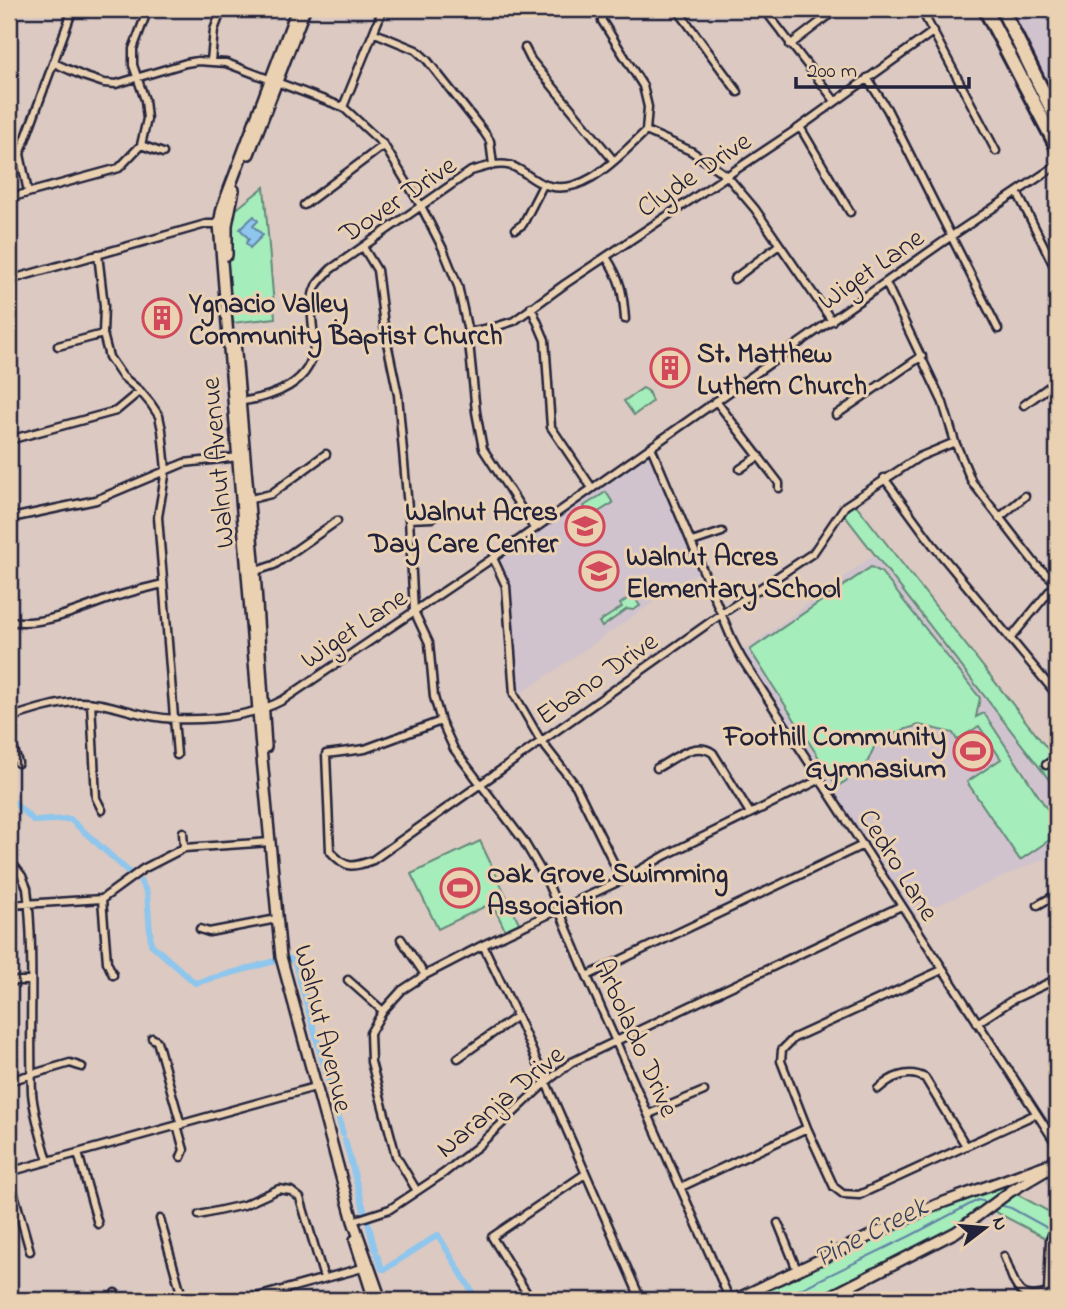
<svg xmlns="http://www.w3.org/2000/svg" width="1066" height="1309" font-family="'Indie Flower',sans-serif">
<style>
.built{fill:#d0c3cd}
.green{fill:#a5edba;stroke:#64887a;stroke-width:2}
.water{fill:#8ec6ed;stroke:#6384a6;stroke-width:2}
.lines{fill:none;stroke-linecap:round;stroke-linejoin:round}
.stream{stroke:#6384a6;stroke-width:2}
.canal{stroke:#8ec6ed;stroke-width:6}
.street-casing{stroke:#22223b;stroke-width:11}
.secondary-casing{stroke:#22223b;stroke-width:14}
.highway-casing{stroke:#22223b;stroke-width:18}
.street{stroke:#ead1b2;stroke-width:6}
.secondary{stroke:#ead1b2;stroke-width:9}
.highway{stroke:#ead1b2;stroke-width:12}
.labels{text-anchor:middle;stroke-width:6;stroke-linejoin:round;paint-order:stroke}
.street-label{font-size:28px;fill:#22223b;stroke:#ead1b2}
.poi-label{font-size:28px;font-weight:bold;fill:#22223b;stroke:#ead1b2;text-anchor:start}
.water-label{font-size:30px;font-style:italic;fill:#38435f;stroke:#ead1b2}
</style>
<rect width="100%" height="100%" fill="#dbc9c2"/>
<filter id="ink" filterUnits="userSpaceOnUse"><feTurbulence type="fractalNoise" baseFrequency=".0143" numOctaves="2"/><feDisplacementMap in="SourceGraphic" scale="14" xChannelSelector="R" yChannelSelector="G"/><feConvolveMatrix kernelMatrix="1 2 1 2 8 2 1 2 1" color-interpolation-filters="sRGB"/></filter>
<g filter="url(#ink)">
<path class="built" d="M1002 9H1057V120Z
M651 447 703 568 516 697 506 586 493 558Z
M874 555 1057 790V853L909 918 740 654Z"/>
<path class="green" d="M264 187 275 318 233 323 227 258 229 215Z
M643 388 648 391 652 402 634 415 624 401Z
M606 492 613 503 590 517 584 506Z
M853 501 1057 761V790L842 512Z
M871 567 881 572 980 698 976 717 984 713 1057 824V835L1020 860 967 782 1001 759 979 726 957 740 953 733 919 725 900 731 875 745 864 770 839 785 835 783 750 650Z
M633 595 640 606 633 610 627 609 602 627 599 622 622 607 620 604Z
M480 841 521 927 507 934 492 903 438 929 411 874Z
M1036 1168 1011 1191 1057 1216V1256L1049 1255 1050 1240 988 1208 956 1232 823 1300H734L875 1232Z"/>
<path class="water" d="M254 216 258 221 253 226 263 235 250 248 246 243 249 239 240 229Z"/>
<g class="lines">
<path class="stream" d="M999 1205 1011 1208 1051 1230
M778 1300 910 1236 978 1200 991 1203"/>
<path class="canal" d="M9 798 34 821 70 819 129 872
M141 882 147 893 151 944 195 983 275 961
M287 959H292L295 962 343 1134
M345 1140 364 1210
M368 1223 375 1250
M377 1255 382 1269H385L438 1235 477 1300"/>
<g class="street-casing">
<path id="street" d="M677 9 738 92
M764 9 835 101
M921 9 996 151
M375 33 416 50 427 60 484 132 490 141 493 165
M790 45 837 9
M525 48 531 60 614 161
M211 61 214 30 222 9
M54 63 83 76 104 83 116 84 186 63 198 61 226 63 343 107 384 145 421 206 443 249 458 286 468 332 476 412 483 449 534 528
M867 78 887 109 998 329
M343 107 383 9
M800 127 850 212
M646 131 691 151 727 176 755 209 832 321
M141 145 163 153
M28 192 20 154 73 9
M1017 192 1057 272
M9 198 119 168 141 145 147 119 145 100 133 65V49L148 9
M304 205 384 145
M516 229 523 224 543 185
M363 247 377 270 385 333 398 395 409 519 414 611 429 643 434 697 441 721 454 749 523 840 546 879 587 976 730 1300
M98 254 104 306 103 334 109 357 122 376 140 391 151 404 159 416 162 430 166 470 158 517 177 755
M606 257C621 280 623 292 625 319
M734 279 779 245
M9 280 206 224H221
M886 283 943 403 955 442 972 482 1037 566 1057 583
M531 307 545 340 551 427 592 488
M468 332 495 327 514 321 565 284 800 127 934 31
M58 346 103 334
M716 401 779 483V488
M237 402C271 398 316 384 314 340 313 322 308 303 316 286 320 280 326 274 331 269L471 171C485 167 504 160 518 169 526 173 533 180 541 183 581 202 620 155 646 131L648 107 643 86 602 21V9
M1024 405 1057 381
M836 415 922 356
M9 440 116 411 140 391
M651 447 734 644 742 659 1057 1145
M740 469 759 456
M884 478 933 545 1057 695
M247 500 271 494 326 454
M999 518 1025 496
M409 519 432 518
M9 521 16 517 96 500 184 463 239 457
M692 542 722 532
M493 558 506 586 514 694 541 741 576 786 622 880
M253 572 274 565 337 521
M9 621C45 627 81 608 115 597 130 592 147 588 163 584
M1010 639 1057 582
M91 703 96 798 102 810
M9 718C31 711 54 703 77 702 99 701 120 709 141 714 182 724 246 720 283 700L493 558 950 237 1057 165
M441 721 365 749 326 754 330 851C346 869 351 868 373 860L723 613 813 553 845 506 919 457 955 442
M9 734 18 763
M1046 765 1057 757
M657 768C674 759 695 740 713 753L750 813
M183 832 184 848
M9 859 22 876 27 888C35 956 29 1025 32 1093 34 1116 42 1139 48 1161
M102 899 107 962 113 975
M9 905 102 899 143 869 184 848 270 842
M1038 905 1057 894
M200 929 209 932 277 919
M401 939 425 975
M483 945 517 1016 641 1300
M942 970 794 1038 782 1050 781 1061 807 1128 834 1187 843 1194 859 1195 1036 1114
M587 976 863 845
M348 980 383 1011
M9 981H31
M977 1023 1014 999 1057 979
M152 1038 157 1041 181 1125
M458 1058 517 1016
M9 1081 70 1063 82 1067
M878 1089C891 1077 908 1069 925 1078L966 1146
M649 1114 704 1091
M177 1125 184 1150 181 1157
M78 1153 98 1224
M9 1172 315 1087
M9 1176 30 1251
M681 1187 807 1128
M417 1191 396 1156 371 1062 370 1033 383 1011 402 990 425 975 483 945 622 880 666 855 821 779
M199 1215 244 1205 279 1189 291 1191 300 1198 324 1278
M160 1219 183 1300
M353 1221 390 1209 444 1173 477 1147 545 1083 572 1062 901 906
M778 1223 797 1270
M1004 1256C1015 1281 1015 1304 1048 1293
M115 1293 116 1300
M424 1295 428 1300
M246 1300 366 1267
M531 1300 492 1237 585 1174
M1051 1300 1048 1293 1050 1240 1057 1221"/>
</g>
<g class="secondary-casing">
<path id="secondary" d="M297 9 222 208 219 224 261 748 281 957 353 1221 381 1300
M249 154 305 9
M227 255V225L234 190
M235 342 255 572 266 747
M355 1240 374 1300
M734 1300 936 1205 1057 1161
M823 1300 956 1232 1011 1191 1050 1168"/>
</g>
<g class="highway-casing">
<path id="highway" d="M985 9 1057 147
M1002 9 1057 120"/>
</g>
<use href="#street" class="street"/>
<use href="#secondary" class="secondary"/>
<use href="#highway" class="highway"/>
</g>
</g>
<defs>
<g id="building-ring" transform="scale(2.0125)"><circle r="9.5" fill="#ead1b2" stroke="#d1495b" stroke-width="1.5"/><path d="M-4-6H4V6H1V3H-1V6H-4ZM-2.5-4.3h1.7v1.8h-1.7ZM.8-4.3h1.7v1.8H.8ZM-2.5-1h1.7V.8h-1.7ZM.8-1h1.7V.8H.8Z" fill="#d1495b"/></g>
<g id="school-ring" transform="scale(2.0125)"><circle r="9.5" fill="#ead1b2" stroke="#d1495b" stroke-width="1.5"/><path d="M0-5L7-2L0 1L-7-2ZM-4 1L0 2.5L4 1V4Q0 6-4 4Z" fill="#d1495b"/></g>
<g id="stadium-ring" transform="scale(2.0125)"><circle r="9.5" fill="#ead1b2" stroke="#d1495b" stroke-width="1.5"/><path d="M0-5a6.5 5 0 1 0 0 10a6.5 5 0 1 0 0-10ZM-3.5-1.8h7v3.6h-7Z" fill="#d1495b"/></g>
</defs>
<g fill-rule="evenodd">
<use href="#building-ring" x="162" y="318"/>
<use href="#building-ring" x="670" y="368"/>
<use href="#school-ring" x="585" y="526"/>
<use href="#school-ring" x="599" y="571"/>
<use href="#stadium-ring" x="973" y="751"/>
<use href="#stadium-ring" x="460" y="888"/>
</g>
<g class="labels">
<g class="street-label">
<text transform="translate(693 173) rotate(-34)" y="10">Clyde Drive</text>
<text transform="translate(397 198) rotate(-34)" y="10">Dover Drive</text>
<text transform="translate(870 268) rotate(-35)" y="10">Wiget Lane</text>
<text transform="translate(216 463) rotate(-95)" y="10">Walnut Avenue</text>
<text transform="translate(353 627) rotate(-34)" y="10">Wiget Lane</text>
<text transform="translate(596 677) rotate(-35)" y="10">Ebano Drive</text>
<text transform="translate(900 864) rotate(58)" y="10">Cedro Lane</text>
<text transform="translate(325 1028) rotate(76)" y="10">Walnut Avenue</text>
<text transform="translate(638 1037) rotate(66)" y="10">Arbolado Drive</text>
<text transform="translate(499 1100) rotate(-40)" y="10">Naranja Drive</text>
</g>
<g class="poi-label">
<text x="189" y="312">Ygnacio Valley<tspan x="189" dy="32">Community Baptist Church</tspan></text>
<text x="697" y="362">St. Matthew<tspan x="697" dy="32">Luthern Church</tspan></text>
<text x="558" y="520" text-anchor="end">Walnut Acres<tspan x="558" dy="32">Day Care Center</tspan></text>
<text x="626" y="565">Walnut Acres<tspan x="626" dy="32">Elementary School</tspan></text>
<text x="946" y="745" text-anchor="end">Foothill Community<tspan x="946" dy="32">Gymnasium</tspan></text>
<text x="487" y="882">Oak Grove Swimming<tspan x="487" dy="32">Association</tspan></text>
</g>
<g class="water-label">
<text transform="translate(870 1231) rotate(-27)" y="10">Pine Creek</text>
</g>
</g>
<rect width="1066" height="1309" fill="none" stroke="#ead1b2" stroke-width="35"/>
<rect x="18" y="18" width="1031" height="1274" fill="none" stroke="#22223b" stroke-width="2.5" filter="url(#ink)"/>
<g transform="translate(985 1228) rotate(74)" stroke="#ead1b2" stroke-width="5" paint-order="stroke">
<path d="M0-5L12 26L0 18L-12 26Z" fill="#22223b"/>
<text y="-10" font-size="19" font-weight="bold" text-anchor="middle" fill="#22223b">N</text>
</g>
<path d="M796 77v10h173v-10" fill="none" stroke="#22223b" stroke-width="3.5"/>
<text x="807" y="77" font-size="21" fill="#22223b" stroke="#ead1b2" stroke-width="5" paint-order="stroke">200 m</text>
</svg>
